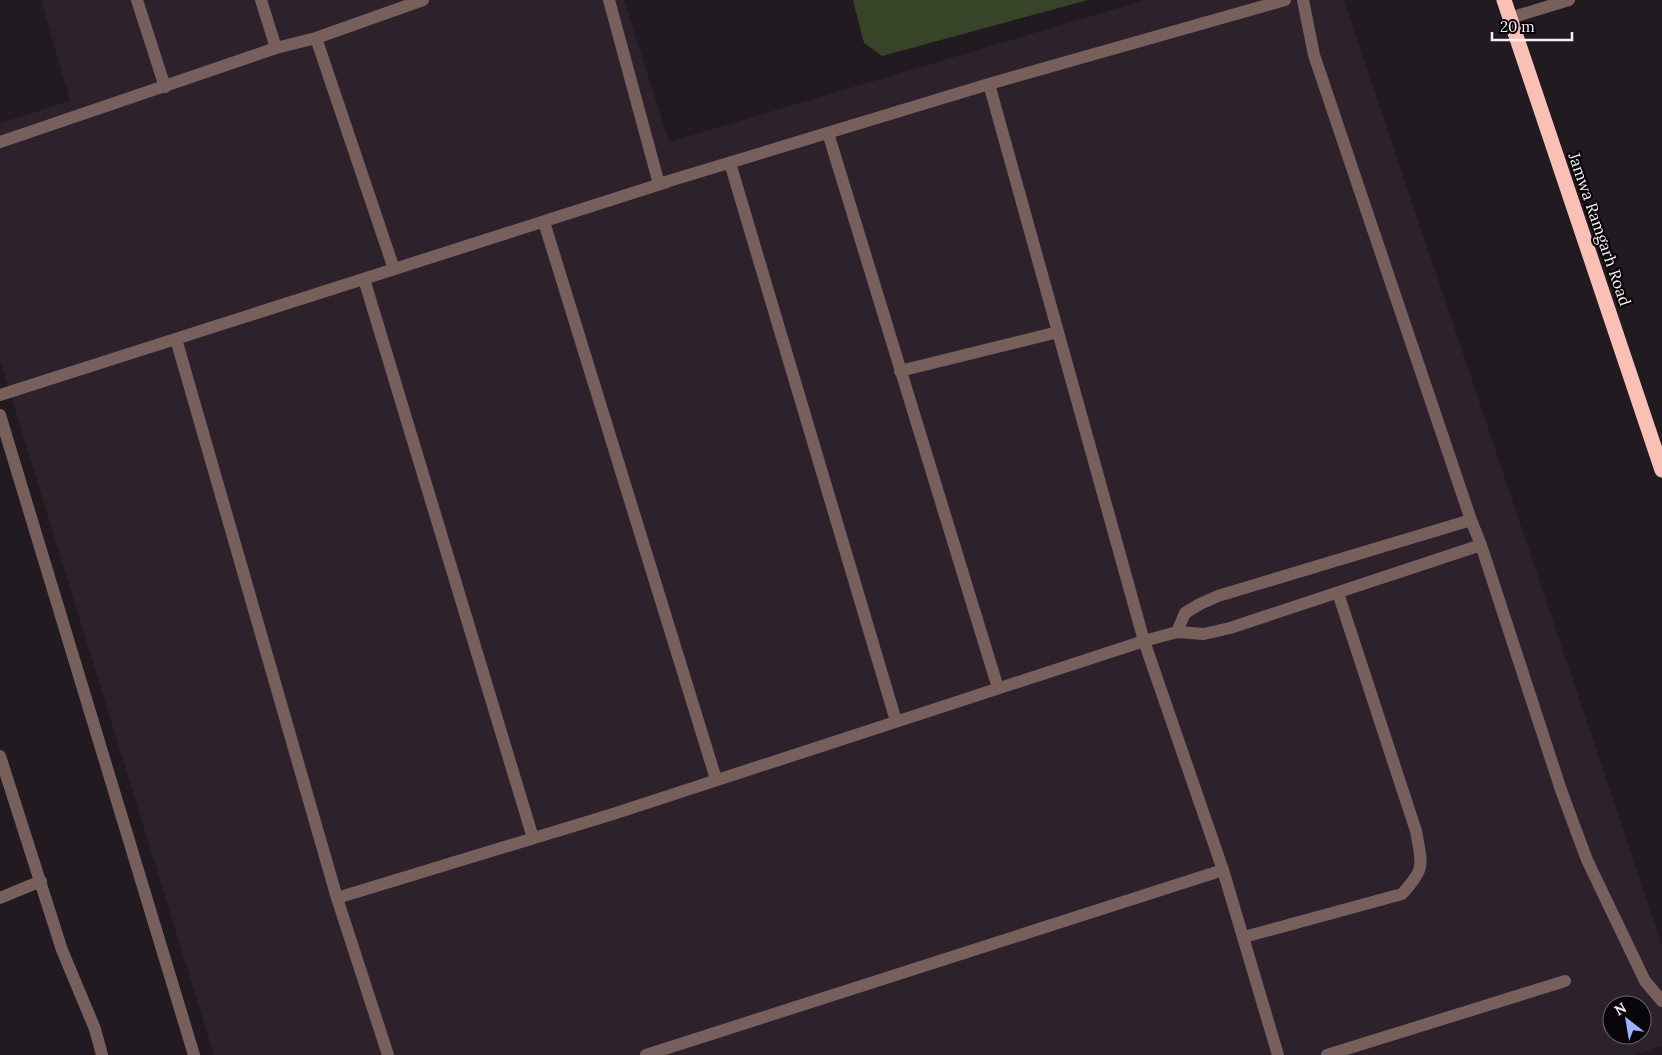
<svg xmlns="http://www.w3.org/2000/svg" width="1662" height="1055" font-family="Lora,serif">
<style>
.built{fill:#2d222c;fill-rule:evenodd}
.green{fill:#374428}
.lines{fill:none;stroke-linecap:round;stroke-linejoin:round}
.lane{stroke:#77605c;stroke-width:12}
.street{stroke:#77605c;stroke-width:12}
.highway{stroke:#fabfb5;stroke-width:15}
.labels{text-anchor:middle;stroke-width:4.5;stroke-linejoin:round;paint-order:stroke}
.street-label{font-size:16px;fill:#f6f1f5;stroke:#090609}
</style>
<rect width="100%" height="100%" fill="#211a20"/>
<path class="built" d="M41 0H624L669 142 1145 0H1344L1662 945V1046L1633 1055H214L0 360V123L70 101ZM1612 1005H1642V1035H1612Z"/>
<path class="green" d="M853 0H1088L882 56 864 43Z"/>
<g class="lines">
<path class="lane" d="M137 0 165 87
M261 0 276 48
M609 0 659 184 989 84 1285 0
M1303 0 1314 55 1471 520 1481 545 1561 790 1587 860 1645 981 1662 1001
M316 38 394 269
M989 84 1144 641 1223 870 1278 1055
M828 133 998 688
M0 142 276 48 316 38 423 0
M730 163 896 721
M544 222 716 779
M364 279 533 838
M176 339 337 898 388 1055
M900 371 1058 332
M0 395 667 182
M1177 632 1185 613 1200 604 1218 596 1471 520
M337 898 613 814 1144 641 1177 632 1204 634 1230 628 1481 545
M1244 937 1402 894C1426 868 1422 865 1416 831L1338 593
M646 1055 1223 870
M1327 1055 1565 981"/>
<path class="street" d="M1510 18 1569 0
M0 415 194 1055
M0 756 62 950 95 1029 102 1055
M0 898 41 881"/>
<path class="highway" d="M1504 0 1662 470"/>
</g>
<g class="labels">
<g class="street-label">
<text transform="translate(1600 229) rotate(71)" y="6">Jamwa Ramgarh Road</text>
</g>
</g>
<g transform="translate(1627 1020) rotate(329)"><circle r="24" fill="#090609" stroke="#686467"/>
<path d="M0-4L9 19L0 12L-9 19Z" fill="#9ab5fd"/>
<text y="-8" font-size="14" font-weight="bold" text-anchor="middle" fill="#f6f1f5">N</text>
</g>
<path d="M1492 32v8h80v-8" fill="none" stroke="#f6f1f5" stroke-width="2.5"/>
<text x="1500" y="32" font-size="15" fill="#f6f1f5" stroke="#090609" stroke-width="4" paint-order="stroke">20 m</text>
</svg>
